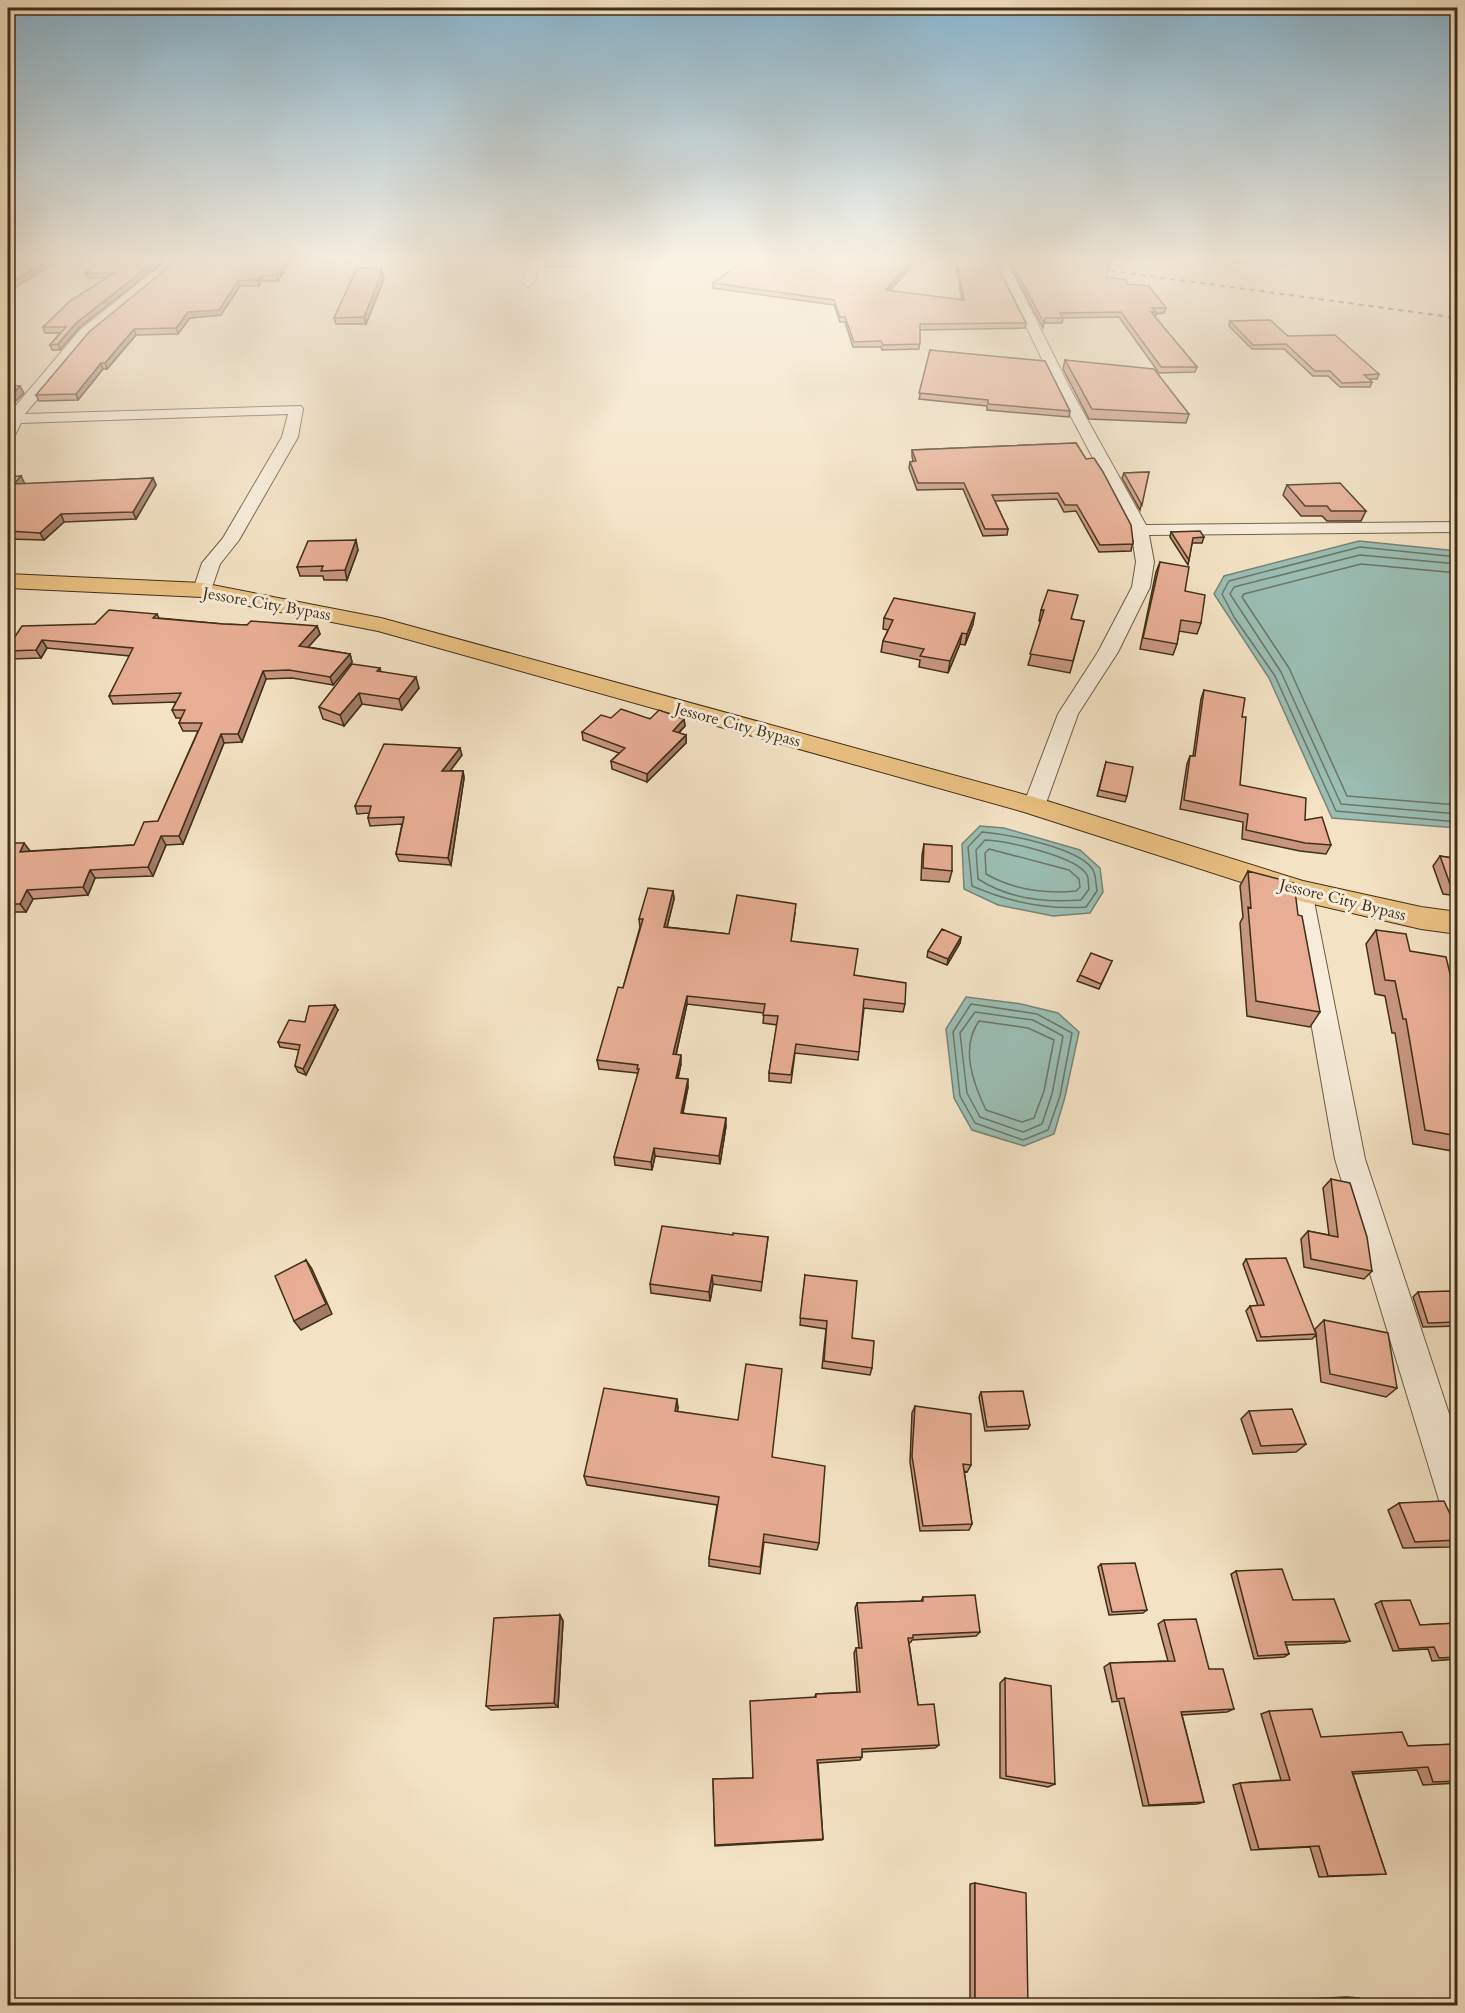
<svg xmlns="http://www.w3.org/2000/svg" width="1465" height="2013" font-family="Cardo,serif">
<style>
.water{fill:#9bbeb4;stroke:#778576;stroke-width:1.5}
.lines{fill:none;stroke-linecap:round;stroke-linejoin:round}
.shore{stroke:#6e7666;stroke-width:1.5}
.street-casing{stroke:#6d5c43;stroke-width:2}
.highway-casing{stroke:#402f18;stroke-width:2}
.street{fill:#f7ecd9;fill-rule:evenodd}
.highway{fill:#eac182;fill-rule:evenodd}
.rail{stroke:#402f18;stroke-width:2;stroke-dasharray:5 5;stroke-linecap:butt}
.wall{fill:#c89680;stroke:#402f18;stroke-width:1.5}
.shaded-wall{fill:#a27a68;stroke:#402f18;stroke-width:1.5}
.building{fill:#e8ae95;stroke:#402f18;stroke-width:1.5}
.labels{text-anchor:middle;stroke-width:6;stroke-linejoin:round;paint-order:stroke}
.far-street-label{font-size:16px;fill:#402f18;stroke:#f7ecd9}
</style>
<rect width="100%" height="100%" fill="#f3e2c4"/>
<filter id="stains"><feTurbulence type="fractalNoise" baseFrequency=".00333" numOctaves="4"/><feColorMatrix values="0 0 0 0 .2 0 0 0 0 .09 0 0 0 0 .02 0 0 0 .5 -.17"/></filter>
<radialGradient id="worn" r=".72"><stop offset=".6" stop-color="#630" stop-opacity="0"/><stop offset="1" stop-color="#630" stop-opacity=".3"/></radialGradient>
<path class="water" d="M1359 541 1457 551V828L1332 818 1269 678 1214 594 1224 576Z
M980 826 1004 828 1080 850 1100 868 1103 892 1090 913 1053 916 998 905 964 889 962 844Z
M966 997 1021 1004 1058 1013 1079 1032 1065 1097 1054 1134 1024 1146 972 1130 954 1098 946 1029Z"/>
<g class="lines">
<path class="shore" d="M1458 557 1360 547 1229 581 1222 594 1234 617 1275 676 1336 811 1458 822
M1458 564 1360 555 1234 587 1230 594 1281 672 1341 804 1458 814
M1458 573 1361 564 1244 594 1242 597 1289 668 1347 796 1458 805
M982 832C1006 834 1084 848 1094 872 1096 878 1096 885 1097 891L1086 907C1045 910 1009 902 972 886L968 847Z
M985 840C1006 841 1077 856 1087 875 1089 878 1088 885 1089 889L1081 900C1044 903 1009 899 978 879L976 850Z
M989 849 1069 870 1079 879 1080 887 1076 891C1044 894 1014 890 986 874L985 853Z
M971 1004 1037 1014 1072 1033 1060 1096 1048 1130 1023 1140 975 1123 960 1096 953 1032Z
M975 1012 1033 1020 1063 1036 1052 1094 1042 1124 1023 1132 980 1117 967 1093 960 1033Z
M979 1021 1028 1028 1054 1040 1044 1091 1034 1118 1022 1122 986 1110C973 1083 960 1048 979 1021Z"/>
<g class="street-casing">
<path id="street" d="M168 260H181L90 336 25 414 301 406 303 409 298 437 239 540 220 564 211 590 202 595 193 590 202 563 223 538 282 437 288 414 21 423 15 435 8 436V421L13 409 80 330Z
M529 260H541L534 283 528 287 522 283Z
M994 260H1006L1072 392 1146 525 1458 522V532L1149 535 1154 562 1150 587 1118 652 1078 714 1045 806 1042 811 1034 813 1026 811 1023 806 1058 714 1098 652 1132 587 1136 562 1131 530 1058 392Z
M1300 882 1309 885 1312 891 1365 1159 1458 1441V1518L1445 1513 1439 1500 1335 1159 1288 891 1291 885Z"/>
</g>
<g class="highway-casing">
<path id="highway" d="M8 574 202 583 381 618 1044 800 1303 881 1421 907 1458 912V934L1421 929 1300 901 1024 812 378 631 202 597 8 588Z"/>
</g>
<use href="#street" class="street"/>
<use href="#highway" class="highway"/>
<path class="rail" d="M1091 268 1458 318"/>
</g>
<path class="wall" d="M99 260H165L79 328 60 350H52L50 345 60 333H45L43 327 106 278H87L85 273Z
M177 260H291L278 281H262L259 286H240L221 315 190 318 178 334 136 335 107 369H103L78 400 39 401 36 395Z
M545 260H619V262H576V267H545Z
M745 260H917L889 291 962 300 955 260H994L1026 323 1025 328 920 330 919 349 882 350 881 347H853L845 322H840L834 305 713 288V283Z
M1007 260H1111L1106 277 1127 284 1166 308 1164 313 1156 314 1155 317 1197 367 1195 372 1159 373 1119 317 1063 318 1062 323H1044L1043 328Z
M1195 260H1288L1289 261 1287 266 1196 261Z
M381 267 384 279 366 324H336L334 318Z
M1230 321 1288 336 1379 374 1377 379H1369L1372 382 1370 387H1340L1328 376H1313L1284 349H1252L1229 326Z
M930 350 1070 411 1069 417 987 410V406L919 399Z
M1065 360 1189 414 1186 423 1089 419 1063 369Z
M1076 443 1133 541 1131 551 1099 552 1076 511 1064 512 1057 499 995 501 1008 529 1007 535 983 536 963 489 917 490 909 468 910 462 913 461 912 456V450Z
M1149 472 1140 510 1122 478 1124 473Z
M8 477 25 484 153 478 156 485 136 519 64 522 44 540 8 539Z
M1287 485 1366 511 1361 521H1327L1322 516H1301L1283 495Z
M1171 532 1204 537 1202 543H1192L1188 565 1170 537Z
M358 550 347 580H324L323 576H300L297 567Z
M1160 562 1185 591 1201 623 1197 634 1179 631 1177 644 1173 655 1140 649 1156 572Z
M1041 610 1071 619 1084 621 1070 673 1028 665 1041 621H1039Z
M157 614 159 618 223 624 247 625 317 626 320 634 308 647 350 654 352 662 333 685 292 678 266 679 242 742 224 743 183 844 166 845 153 876 95 878 88 895 33 899 26 912H8V843L30 851 134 845 158 821 198 731H183L179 723 181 718H176L172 710 176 702 113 704 109 696 130 656 47 648 41 658 10 659 8 655V647L95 624Z
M884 618 973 624 965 645 960 644 948 673 919 667 920 660 881 652 883 641 888 630 883 629Z
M380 668 381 672 419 688 402 710 362 704 344 726 323 719 319 707Z
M1204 690 1242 717 1240 785 1305 820 1331 845 1326 854 1300 851 1242 839 1243 822 1180 809 1187 764 1190 756H1193L1201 699Z
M611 718 684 719 685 726 679 733 686 735V743L647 782 612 769 611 761 619 753 583 740 582 732Z
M462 755 450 771H463L464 778 451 865 399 861 396 854 402 824 370 826 368 818 369 813 357 814 355 806Z
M1106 762 1127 796 1125 802 1097 796Z
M924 844 952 871 949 882 921 880 922 855Z
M1440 856 1458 859V896L1443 894 1433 866Z
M1248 871 1320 1012 1310 1027 1247 1016 1240 923 1243 917 1240 886Z
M673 891 674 899 667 927 729 934 795 913 791 941 854 975 905 1004 903 1012 864 1008 858 1060 795 1053 791 1083 769 1081V1073L777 1025 763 1023 764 1013 687 1004 676 1055 681 1064 678 1078 688 1087 683 1113 726 1126 720 1164 655 1156 652 1170 615 1165 614 1157 638 1075 637 1073 599 1069 597 1060 623 988 640 927 639 919Z
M1376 930 1410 951 1452 982 1458 983V1152L1413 1144 1395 1033H1392L1385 996 1375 994 1366 944Z
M961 937 960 943 947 965 927 957 928 951Z
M1112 961 1099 989 1077 981 1080 975Z
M338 1010 306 1075 298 1072 295 1066 299 1050 280 1047 278 1042 305 1022Z
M1331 1179 1372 1271 1364 1279 1304 1267 1301 1239 1308 1231 1329 1235 1323 1188Z
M733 1235 768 1237 761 1291 713 1284 710 1301 651 1293 650 1284Z
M1246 1259 1316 1334 1315 1329 1324 1320 1397 1388 1386 1397 1321 1382 1316 1335 1312 1339 1257 1341 1246 1311 1250 1306H1258L1243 1264Z
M805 1275 852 1338 872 1368 870 1375 822 1368 826 1329 800 1325Z
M1418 1292 1458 1306V1326L1423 1327 1413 1297Z
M981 1392 1030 1425 1028 1429 985 1431 979 1397Z
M915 1406 971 1465 967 1472 964 1471 972 1524 969 1530 920 1531 910 1462 912 1413Z
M678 1408 677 1411 772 1457 819 1543 817 1550 764 1542 760 1574 709 1566V1559L717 1505 587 1485 584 1476Z
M1249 1411 1306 1444 1296 1452 1253 1454 1241 1419Z
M1399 1503 1458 1531V1542L1449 1547 1403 1548 1388 1510Z
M1101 1564 1147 1610 1143 1613 1109 1615 1098 1567Z
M1236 1571 1293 1600 1350 1641 1344 1643 1286 1645 1289 1654 1284 1657 1254 1659 1231 1574Z
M923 1597 980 1632 976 1636 912 1640 911 1642 909 1643 918 1705 939 1745 935 1748 862 1752V1757L860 1760 818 1763 823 1839 822 1840 715 1846 713 1779 752 1778 814 1698 816 1694 857 1692 854 1653 856 1648H859L855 1608 857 1603 921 1601Z
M1381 1601 1420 1625 1458 1623V1659L1432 1661 1428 1649 1393 1651 1375 1604Z
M560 1615 563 1621 558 1707 491 1710 486 1706Z
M1164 1620 1209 1669 1234 1709 1227 1712 1182 1715 1204 1802 1197 1804 1143 1806 1119 1701 1112 1702 1104 1667 1110 1663 1168 1661 1158 1624Z
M1005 1678 1055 1784 1048 1787 1000 1778V1683Z
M1269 1711 1321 1737 1408 1746 1458 1744V1783L1423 1785 1417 1770 1353 1774 1386 1874 1319 1877 1310 1847 1251 1850 1233 1785 1240 1783 1281 1780 1261 1714Z
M975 1883V2002L970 2000V1884Z
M1346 1997 1359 1998 1361 2006H1270L1268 2001Z"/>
<path class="shaded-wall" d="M49 260H61L8 292V284Z
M157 260H165L79 328 60 350 58 344 76 323Z
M287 260H291L278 281 277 275Z
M913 260H917L885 296 886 290Z
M381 267 384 279 366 324 364 317Z
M261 276 262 281 259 286 258 280Z
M238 281 240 286 221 315 190 318 178 334 176 328 188 312Z
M134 329 136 335 107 369 105 363Z
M101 363 103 369 78 400 76 394Z
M20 386 24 393 8 409V399Z
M21 476 25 484H14Z
M153 478 156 485 136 519 133 512Z
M61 514 64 522 44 540 40 533Z
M356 540 358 550 347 580 345 570Z
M975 613 973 624 965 645 967 634Z
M317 626 320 634 302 654 299 646Z
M962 633 960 644 948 673 950 661Z
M42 640 47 648 41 658 36 650Z
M350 654 352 662 333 685 330 677Z
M263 671 266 679 242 742 238 734Z
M416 677 419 688 402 710 399 699Z
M359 693 362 704 344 726 340 715Z
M684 719 685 726 673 738V731Z
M221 734 224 743 183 844 179 836Z
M686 735V743L647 782V774Z
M460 748 462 755 444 779 442 771Z
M463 771 464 778 451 865 448 858Z
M161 836 166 845 153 876 148 867Z
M24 843 30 851 20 852Z
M90 870 95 878 88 895 83 887Z
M27 890 33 899 26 912 20 904Z
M673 891 674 899 665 935 664 927Z
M961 937 960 943 947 965 948 959Z
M687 996V1004L674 1063 673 1054Z
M335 1005 338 1010 306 1075 303 1069Z
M681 1055V1064L676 1086V1078Z
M688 1079V1087L681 1121V1113Z
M726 1118V1126L720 1164 719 1156Z
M654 1148 655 1156 652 1170 651 1162Z
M306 1260 312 1269 332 1314 301 1330 294 1321Z
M712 1275 713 1284 710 1301 709 1292Z
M677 1399 678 1408 676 1420 675 1411Z
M560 1615 563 1621 558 1707 554 1703Z"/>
<path class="building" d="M8 260H49L8 284Z
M99 260H157L76 323 58 344 50 345 66 327H43L70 301 114 273H85Z
M177 260H287L277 275 261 276 258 280 238 281 219 310 188 312 176 328 134 329 105 363H101L76 394 36 395 89 332Z
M545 260H575V261H544Z
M745 260H913L886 290 964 300 956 260H994L1026 323 920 324V344L883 345 881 341 854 342 845 317H840L834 300 713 283Z
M1010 260H1111L1106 277 1126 280 1127 284 1149 286 1166 308H1152L1156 312H1151L1197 367H1161L1121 312 1060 313 1063 318H1045L1044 323Z
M1260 260H1288L1289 261Z
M381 267 379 272H382L364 317 334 318 357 268Z
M1270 320 1288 336 1335 335 1379 374 1364 375 1372 382 1342 383 1330 371H1315L1286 344 1253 345 1230 321Z
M930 350 1045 361 1070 411 988 404V400L919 393Z
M1065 360 1154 369 1189 414 1092 409Z
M8 386H20L8 399Z
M1076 443 1086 459 1094 458 1103 472 1131 525 1133 541V544L1100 545 1077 505H1065L1058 493 992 495 1008 529H985L964 483H918L910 462 916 461 912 450Z
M1149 472 1142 505 1124 473Z
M21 476 14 484 153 478 133 512 61 514 40 533 8 531V477Z
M1340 483 1366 511H1331L1327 506H1305L1287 485Z
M1200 531 1204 537 1193 538 1189 560 1171 532Z
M356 540 345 570 321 571 323 566 297 567 308 541Z
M1160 562 1189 567 1185 591 1205 595 1201 623 1181 620 1177 644 1143 638Z
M1048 590 1078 595 1071 619 1084 621 1073 661 1030 654 1044 610H1041Z
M894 598 975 613 967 634 962 633 950 661 920 656 924 649 883 641 893 620 884 618Z
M109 610 157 614 153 618 223 624 247 625 251 621 317 626 299 646 350 654 330 677 289 670 263 671 238 734H221L179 836H161L148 867 90 870 83 887 27 890 20 904H8V843H24L20 852 134 845 144 822 158 821 202 723H179L185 710H172L181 693 109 696 133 648 42 640 36 650 8 651V647L22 626 95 624Z
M352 664 380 668 377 671 416 677 399 699 359 693 340 715 319 707Z
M1204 690 1245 698 1242 717H1246L1240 785 1306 798 1305 820 1322 817 1331 845 1305 843 1246 830 1248 814 1184 800 1190 756H1195Z
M621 709 650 719 659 710 684 719 673 731 686 735 647 774 611 761 625 748 582 732 601 715 611 718Z
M384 744 460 748 442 771H463L448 858 396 854 404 817 368 818 371 806H355Z
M1106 762 1133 767 1127 796 1099 790Z
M924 844 952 846V871L923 868Z
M1440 856 1458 859V885L1450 884Z
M1248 871 1294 883 1298 915 1302 916 1320 1012 1256 1001 1248 907 1251 908Z
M648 888 673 891 664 927 729 934 737 895 796 904 791 941 858 949 854 975 906 983 905 1004 864 999 859 1052 796 1044 791 1075 769 1073 778 1016 763 1015 765 1004 687 996 673 1054 681 1055 676 1078 688 1079 681 1113 726 1118 719 1156 654 1148 651 1162 614 1157 639 1069H637L638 1065 597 1060 618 987 623 988 643 919H639Z
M942 929 961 937 948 959 928 951Z
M1376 930 1406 934 1410 951 1446 957 1452 982 1458 983V1136L1425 1130 1406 1019H1403L1395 981 1385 980Z
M1091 953 1112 961 1101 984 1080 975Z
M335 1005 303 1069 295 1066 300 1045 278 1042 289 1020 305 1022 309 1006Z
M1331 1179 1350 1183 1367 1237 1372 1271 1311 1259 1308 1231 1338 1237Z
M662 1226 733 1235V1233L768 1237 762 1282 712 1275 709 1292 650 1284Z
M1286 1258 1316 1334 1261 1337 1250 1306 1264 1305 1246 1259Z
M306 1260 326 1304 294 1321 275 1276Z
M805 1275 857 1281 852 1338 874 1341 872 1368 824 1361 827 1321 800 1318Z
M1450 1291 1458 1306V1322L1428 1323 1418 1292Z
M1324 1320 1388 1333 1397 1388 1330 1374Z
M746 1364 782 1369 772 1457 825 1466 819 1543 764 1534 760 1567 709 1559 719 1497 584 1476 604 1388 677 1399 675 1411 738 1420Z
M1023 1391 1030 1425 987 1427 981 1392Z
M915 1406 971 1414V1465L963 1464 972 1524 923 1526 912 1456Z
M1292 1409 1306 1444 1261 1446 1249 1411Z
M1444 1501 1458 1531V1540L1415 1542 1399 1503Z
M1135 1563 1147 1610 1112 1612 1101 1564Z
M1282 1569 1293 1600 1334 1599 1350 1641 1285 1642 1289 1654 1258 1656 1236 1571Z
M975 1595 980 1632 913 1635V1638H908L918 1705 934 1704 939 1745 862 1749V1757L817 1760 823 1839 715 1845 713 1779 753 1778 750 1701 816 1697V1694L860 1692 856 1648H862L857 1603 923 1601V1597Z
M1410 1600 1420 1625 1458 1623V1657L1439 1658 1434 1647 1399 1649 1381 1601Z
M560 1615 554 1703 486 1706 494 1618Z
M1196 1619 1209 1669H1223L1234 1709 1181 1712 1204 1802 1149 1805 1124 1698 1117 1699 1110 1663 1175 1661 1164 1620Z
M1005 1678 1051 1686 1055 1784 1006 1776Z
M1312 1709 1321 1737 1402 1732 1408 1746 1458 1744V1781L1433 1782 1428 1767 1352 1772 1386 1874 1328 1876 1319 1846 1259 1849 1240 1783 1290 1780 1269 1711Z
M975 1883 1026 1893 1028 2006H991L975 2002Z
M1359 1998 1361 2006H1281L1280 2003Z"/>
<linearGradient id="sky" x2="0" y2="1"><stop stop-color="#89b8d3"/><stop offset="0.48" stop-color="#faf2e4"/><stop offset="1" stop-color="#faf2e4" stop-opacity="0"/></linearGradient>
<rect width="1465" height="541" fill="url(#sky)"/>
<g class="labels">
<g class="far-street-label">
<text transform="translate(267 603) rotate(10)" y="6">Jessore City Bypass</text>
<text transform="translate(738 724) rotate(15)" y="6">Jessore City Bypass</text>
<text transform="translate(1343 899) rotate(14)" y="6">Jessore City Bypass</text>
</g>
</g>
<rect width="1465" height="2013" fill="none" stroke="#f3e2c4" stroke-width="30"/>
<rect x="9" y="9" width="1447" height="1995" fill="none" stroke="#402f18" stroke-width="3"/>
<rect x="15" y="15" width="1435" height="1983" fill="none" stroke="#402f18" stroke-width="1.5"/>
<rect width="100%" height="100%" filter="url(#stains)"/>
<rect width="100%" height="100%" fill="url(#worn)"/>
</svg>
